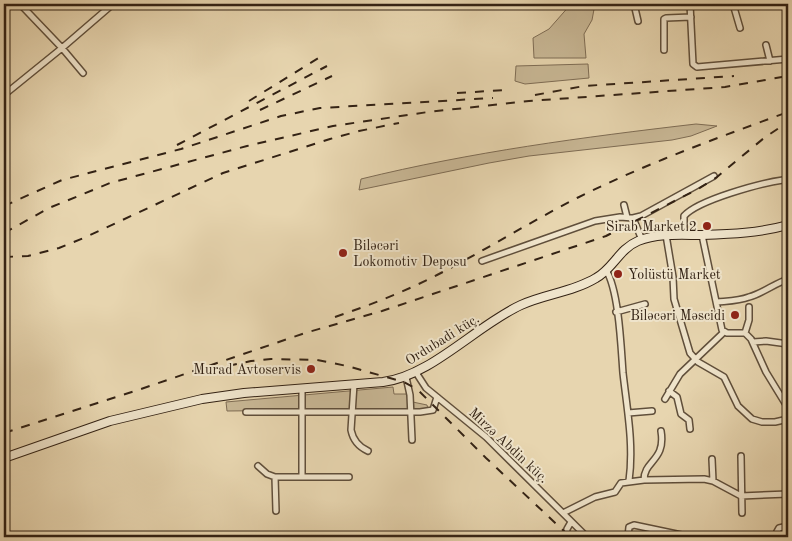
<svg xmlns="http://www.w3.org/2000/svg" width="792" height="541" font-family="'Old Standard TT',serif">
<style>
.green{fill:#c8b795;stroke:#7e6c54}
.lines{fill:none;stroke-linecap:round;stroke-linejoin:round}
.street-casing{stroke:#604f3b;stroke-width:8}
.secondary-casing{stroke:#332214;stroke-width:10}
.street{stroke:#efe4cb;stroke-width:5}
.secondary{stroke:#efe4cb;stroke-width:8}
.rail{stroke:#332214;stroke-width:2;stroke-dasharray:9 9;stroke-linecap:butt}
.poi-dot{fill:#8f2418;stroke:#efe4cb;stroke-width:2}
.labels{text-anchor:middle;stroke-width:4;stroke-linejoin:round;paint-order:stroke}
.poi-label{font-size:14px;fill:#332214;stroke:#efe4cb;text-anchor:end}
.street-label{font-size:14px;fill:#332214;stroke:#efe4cb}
</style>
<rect width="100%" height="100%" fill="#e7d5af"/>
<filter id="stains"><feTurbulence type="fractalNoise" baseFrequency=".004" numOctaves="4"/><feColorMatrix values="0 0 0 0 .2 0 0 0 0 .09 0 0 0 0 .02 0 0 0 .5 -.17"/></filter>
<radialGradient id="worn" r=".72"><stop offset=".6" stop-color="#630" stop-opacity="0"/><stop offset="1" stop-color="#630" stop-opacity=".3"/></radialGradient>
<path class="green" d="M571 4H595L592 20 584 34 586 58H534L533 38 549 29Z
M588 64 589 78 525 84 515 81 516 66Z
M696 124 717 126 691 136 672 140 529 156 489 163 359 190 361 179C471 152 584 137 696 124Z
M393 387 394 394H407L408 401 427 405 428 409 227 411 226 402Z"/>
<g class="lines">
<g class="street-casing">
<path id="street" d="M20 4 62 48 83 73
M634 4 638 21
M690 4 693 64 697 67 788 59
M733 4 740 28
M4 8 8 4
M766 45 770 61
M664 50V19L666 18 691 17
M4 95 62 48 113 4
M624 205 627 217
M633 218 642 240
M666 235 673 277 674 299 690 353 698 362 724 377 738 406 752 419 762 422H775L788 419
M684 235V216C698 200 761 183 783 180
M702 235 722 330 727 333H745L751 339 766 372 788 408
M482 261 595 221 620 217 633 218 641 216 714 176
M606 270C619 291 621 347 623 373 627 409 634 445 629 481
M717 302C727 301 739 301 749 297 763 293 774 284 788 279
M616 312 645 304
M745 333 749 320V307
M753 342 766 341 788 344
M415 371 426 388 486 437 587 537
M406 377 410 395 412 440
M354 384 351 430C353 440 359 447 368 451
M669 391 677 397 681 414 689 420 690 429
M665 399 680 374 724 332
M246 412H420L433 410 437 397
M628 413 652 411
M788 452 786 458 788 474
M741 456 742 513
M712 459 713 481
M258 466 267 474 275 477H349
M275 477 276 511
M302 477V389
M644 480C644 460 666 461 661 431
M563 513 595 497 615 492 621 483 644 480 704 479 713 481 741 496 788 494
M566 537 567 529 571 522
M628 537 629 527 634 525 691 537
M774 537 779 528 788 526"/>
</g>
<g class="secondary-casing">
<path id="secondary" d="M4 458 110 421 202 399 244 393 383 382C431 376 477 325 521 305 545 294 573 292 596 278 613 269 619 249 638 241 658 233 681 235 702 235 732 234 759 233 788 225"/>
</g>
<use href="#street" class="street"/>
<use href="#secondary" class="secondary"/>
<path class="rail" d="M457 93 506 90
M535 95 584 86 734 76
M249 101 320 57
M260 110 332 76
M177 145 327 66
M4 206 62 180 181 149 281 116 320 108 493 98
M4 233 49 208 110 183 247 146 333 126 428 112 529 101 725 87 788 76
M4 257 28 256 59 248 86 237 223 173 330 139 359 131 399 123
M335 317C370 305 404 292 437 275 484 251 530 222 577 198 645 164 717 138 788 112
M228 366 251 361 271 359 317 360 347 366 404 382 418 390 486 458 566 533
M4 433 141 389 305 333 382 311 606 236 698 189 717 177 764 138 788 122"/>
</g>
<g class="poi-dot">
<circle cx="707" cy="226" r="5"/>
<circle cx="343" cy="253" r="5"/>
<circle cx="618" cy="274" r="5"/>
<circle cx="735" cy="315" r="5"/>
<circle cx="311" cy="369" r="5"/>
</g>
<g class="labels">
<g class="poi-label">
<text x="697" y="231">Sirab Market 2</text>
<text x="353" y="250" text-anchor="start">Biləcəri<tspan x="353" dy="16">Lokomotiv Deposu</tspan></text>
<text x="628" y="279" text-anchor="start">Yolüstü Market</text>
<text x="725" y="320">Biləcəri Məscidi</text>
<text x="301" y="374">Murad Avtoservis</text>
</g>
<g class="street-label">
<text transform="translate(442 339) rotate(-32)" y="5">Ordubadi küç.</text>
<text transform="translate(509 445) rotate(43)" y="5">Mirzə Abdin küç.</text>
</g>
</g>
<rect width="792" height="541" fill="none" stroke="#e7d5af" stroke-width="20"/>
<rect x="5" y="5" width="782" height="531" fill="none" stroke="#332214" stroke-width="2.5"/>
<rect x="10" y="10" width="772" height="521" fill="none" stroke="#332214"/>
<rect width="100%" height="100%" filter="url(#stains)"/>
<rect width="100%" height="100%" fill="url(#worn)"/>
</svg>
